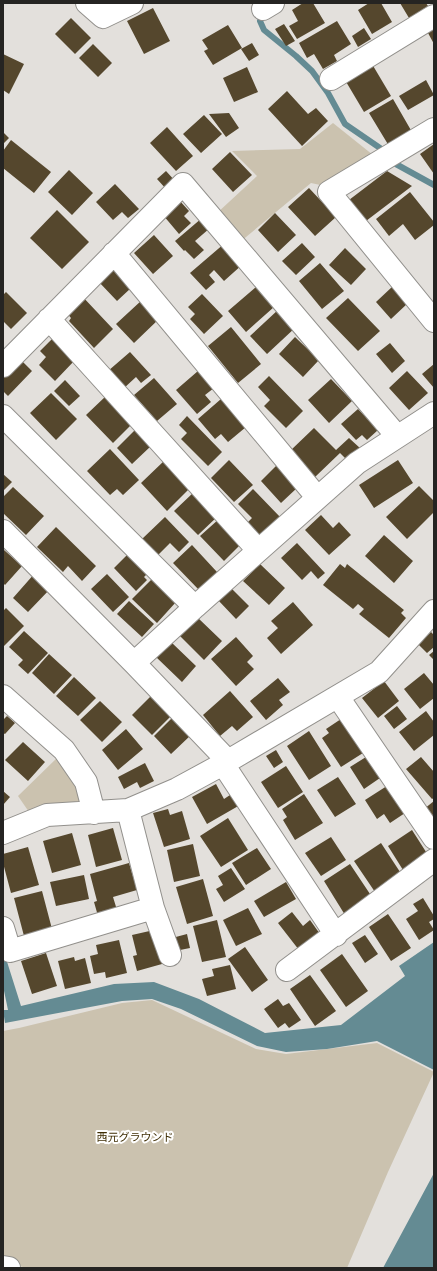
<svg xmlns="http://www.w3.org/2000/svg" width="437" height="1271" font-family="'Titillium Web','Noto Sans JP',sans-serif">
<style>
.green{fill:#cbc2af}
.water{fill:#648b93}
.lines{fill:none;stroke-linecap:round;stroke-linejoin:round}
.stream{stroke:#648b93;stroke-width:6}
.building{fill:#55472d}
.street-casing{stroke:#92908c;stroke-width:24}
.street{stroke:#fff;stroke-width:22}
.labels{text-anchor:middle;stroke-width:4;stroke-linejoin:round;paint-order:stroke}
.park-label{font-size:11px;fill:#3f2e05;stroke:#fff}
</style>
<rect width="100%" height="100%" fill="#e3e0dc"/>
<path class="green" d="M333 123 373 155 325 186 311 183 240 242 216 214 257 176 232 151 300 149Z
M59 756 82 795 78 806 29 812 18 796Z
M152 1000 256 1049 286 1054 377 1043 434 1072 388 1172 347 1268H27L3 1262V1031L19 1028 122 1003Z"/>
<path class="water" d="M434 942V1070L377 1041 327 1049 286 1052 257 1046 181 1009 152 999 122 1001 5 1023 3 1010H8L3 986V949L21 1006 114 984 154 982 199 999 265 1033 341 1025 405 976 399 966Z
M434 1173V1268H383Z"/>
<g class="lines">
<path class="stream" d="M260 21 264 30 296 56 312 71 328 93 345 124 380 148
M394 163 434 185"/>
</g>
<path class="building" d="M303 3H313L325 23 297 39 289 26 298 21 292 10Z
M369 3H381L392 22 372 34 358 10Z
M400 3H426L428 6 409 18Z
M153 8 170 41 144 54 127 21Z
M71 18 91 38 75 54 55 34Z
M337 21 351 44 334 55 337 61 323 69 314 54 307 58 299 43Z
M284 24 295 41 286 46 275 29Z
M228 25 242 48 213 65 204 51 208 49 202 40Z
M364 28 371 39 358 47 352 36Z
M434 29V44L428 33Z
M252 43 259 55 249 61 241 49Z
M93 44 112 63 98 77 79 58Z
M3 54 24 64 9 94 3 90Z
M372 64 391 96 364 112 345 80Z
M247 67 258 92 234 102 223 78Z
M426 80 434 95 408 110 399 96Z
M287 91 308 114 316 108 328 121 302 146 268 109Z
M393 99 412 132 389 146 369 113Z
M229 113 239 128 226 137 209 114Z
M204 115 222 134 201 153 183 134Z
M167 127 193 156 176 171 150 143Z
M3 132 9 138 3 144Z
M11 140 51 172 34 193 3 168V151Z
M434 144V174L420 154Z
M230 152 252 175 233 192 212 169Z
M69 170 93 193 72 215 48 192Z
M166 171 176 182 167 190 157 179Z
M387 171 412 186 366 221 349 200Z
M115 184 139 209 128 218 122 212 113 220 96 202Z
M309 188 336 217 315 236 288 207Z
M410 192 434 222V225L415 240 403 224 389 236 376 219Z
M179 200 189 211 184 216 191 223 179 234 163 215Z
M57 210 89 242 62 269 30 238Z
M275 213 296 235 278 252 258 230Z
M202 218 210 228 195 241 204 250 194 259 185 250 184 251 175 241Z
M154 235 173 256 153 274 134 253Z
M225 243 243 264 224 281 214 270 209 275 215 282 206 290 190 273Z
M302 243 315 257 296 275 282 261Z
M345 248 366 269 351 285 329 265Z
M320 263 344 291 322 309 299 281Z
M113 268 131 288 117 301 98 281Z
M393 286 408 303 391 319 376 302Z
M256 287 274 307 246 332 228 311Z
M6 292 27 313 11 329 3 321V295Z
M202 294 223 316 204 334 190 319 195 314 188 307Z
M81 295 113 329 94 348 69 321 71 318 65 311Z
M348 298 380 331 358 351 326 318Z
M142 300 160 318 134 343 116 324Z
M279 309 296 327 267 354 250 336Z
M231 327 261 364 238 383 208 346Z
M295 337 319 360 303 377 279 354Z
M53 338 75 360 55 381 39 365 46 357 40 351Z
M390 343 405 361 392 373 376 354Z
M130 352 151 375 141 383 136 377 123 389 108 371Z
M21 360 32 371 8 396 3 391V378Z
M434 364V388L422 374Z
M198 371 214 388 205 395 211 402 197 414 176 390Z
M407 371 428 393 409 410 389 388Z
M269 376 303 411 286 428 264 406 270 400 258 387Z
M154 378 177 404 157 421 134 395Z
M331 379 352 401 329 423 308 400Z
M65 380 80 396 69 406 54 391Z
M51 393 77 419 56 440 30 413Z
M106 396 133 423 113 443 86 415Z
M221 399 246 427 228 442 221 434 215 439 198 419Z
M358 409 378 430 367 440 362 435 356 440 341 424Z
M187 416 222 452 208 466 181 439 187 433 179 425Z
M314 428 336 450 349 438 361 449 348 461 340 453 315 477 290 451Z
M135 430 151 446 132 464 117 448Z
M110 449 139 480 123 495 117 489 110 495 87 471Z
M165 460 191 487 167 511 141 483Z
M229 460 253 485 234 502 211 478Z
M398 460 413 483 374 508 359 485Z
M277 465 298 487 281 503 261 481Z
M3 474 12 482 3 491Z
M419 486 434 501V512L407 539 386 517Z
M13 487 44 516 26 535 3 513V497Z
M253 489 281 518 261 537 247 523 252 518 238 504Z
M194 492 218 516 198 535 174 511Z
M321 515 333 528 339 522 351 535 329 555 305 530Z
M165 517 189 542 179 552 170 543 158 555 142 539Z
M219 519 242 543 224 561 200 536Z
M56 527 96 566 82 581 68 566 63 572 37 547Z
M384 535 413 561 394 583 365 556Z
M297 543 325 573 318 579 311 571 302 580 281 558Z
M192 545 217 572 199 590 173 563Z
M4 550 22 566 5 585 3 583V551Z
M129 553 148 573 144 577 147 580 136 591 114 568Z
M260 564 285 588 269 605 243 581Z
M340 564 345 568 347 564 404 610 401 613 406 618 389 638 359 614 364 609 358 604 353 609 323 585Z
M35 573 51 588 28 612 13 598Z
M107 574 129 597 113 612 91 589Z
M152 579 176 602 157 623 132 599Z
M231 588 249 606 236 619 218 600Z
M129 601 154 624 142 637 117 614Z
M293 602 313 625 281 654 267 638 278 628 271 621Z
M6 608 24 626 3 647V611Z
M197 617 222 641 204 660 179 635Z
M24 631 48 653 28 674 18 665 23 660 9 647Z
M431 632 434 635V647L427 653 418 644Z
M236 637 253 656 247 662 254 669 236 686 211 659Z
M171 642 196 666 182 682 156 657Z
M434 651V660L429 655Z
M49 654 72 675 54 694 32 673Z
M424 673 434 685V698L420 709 404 689Z
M74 677 96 698 78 716 56 696Z
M278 678 290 692 279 700 283 705 266 720 250 701Z
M384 681 399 701 378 718 362 698Z
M230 691 253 717 237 731 232 726 220 736 203 715Z
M152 695 172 715 152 735 132 715Z
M100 701 122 722 102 742 80 720Z
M397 706 407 719 394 729 384 716Z
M426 711 434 722V735L414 751 399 732Z
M7 716 15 723 5 734 3 733V720Z
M173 717 191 735 171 754 154 736Z
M341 719 363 753 341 767 322 738 329 733 326 729Z
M126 729 143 749 118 770 102 750Z
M309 731 331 766 309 780 287 746Z
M23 742 45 762 28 781 5 760Z
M276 750 283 762 274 768 266 756Z
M366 757 380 778 364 789 350 767Z
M421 757 434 772V798L432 799 406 769Z
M145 763 154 781 140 788 137 782 124 789 118 777Z
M286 766 303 792 278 808 261 782Z
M338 777 356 804 335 817 317 790Z
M216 784 224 799 233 793 240 805 207 824 192 797Z
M390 784 408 811 390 823 384 814 377 819 365 800Z
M3 791 10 797 3 805Z
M304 794 323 823 295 840 283 820 287 817 282 809Z
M434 801V821L424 809Z
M168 809 170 815 182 811 190 839 164 847 153 813Z
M228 818 248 850 221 867 200 836Z
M113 828 122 860 96 867 88 835Z
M412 830 428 855 403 870 388 846Z
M72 833 81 865 52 873 43 841Z
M331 837 346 860 321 876 305 853Z
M381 843 402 875 375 892 354 861Z
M193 844 200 876 174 882 167 850Z
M28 847 39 885 11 893 3 863V854Z
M257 848 271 869 246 885 232 863Z
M129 863 137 890 113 897 117 910 98 916 94 902 97 901 90 874Z
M350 864 372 897 345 915 324 881Z
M231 868 245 889 224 902 216 889 223 885 218 876Z
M84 875 89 899 56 906 50 882Z
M203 879 213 916 187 924 176 887Z
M286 882 296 899 264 917 254 901Z
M42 891 52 929 24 936 14 898Z
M423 898 434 916V919L429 922 434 930 419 940 406 919 418 911 413 904Z
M248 908 262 934 236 946 223 920Z
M292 912 303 926 310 920 320 934 299 950 278 923Z
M388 914 411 948 391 961 369 927Z
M217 920 226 957 202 962 193 926Z
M154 930 162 964 137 971 133 956 137 955 132 935Z
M187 934 190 948 175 951 172 938Z
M365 935 378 954 365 963 352 943Z
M119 940 127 973 106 978 105 972 94 974 90 956 98 954 96 945Z
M245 947 268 980 252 992 228 959Z
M46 953 57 986 32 994 21 961Z
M342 954 368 991 346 1007 320 970Z
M74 957 75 961 85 958 91 983 65 989 58 961Z
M230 965 236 989 207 996 202 979 214 976 212 969Z
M310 975 336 1011 315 1026 290 989Z
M278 999 283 1006 289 1003 301 1020 289 1028 285 1023 278 1028 264 1009Z"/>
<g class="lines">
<g class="street-casing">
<path id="street" d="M87 3 103 17 132 3
M263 9 273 3
M331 79 434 16
M434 129 329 192 434 321
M114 253 317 497
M49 319 258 550
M3 366 183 184 397 436
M3 416 195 607 357 463 434 413
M3 531 134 663 228 761
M134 663 195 607
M3 696 64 750 86 782 94 813
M338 697 434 838
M223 764 336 935
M3 833 47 815 128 810 177 789 223 764 379 672 434 611
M153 908 170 955
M3 928 10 951 153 908 128 810
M287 970 434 860
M3 1267 9 1268"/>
</g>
<use href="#street" class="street"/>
</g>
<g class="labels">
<g class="park-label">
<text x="135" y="1141">西元グラウンド</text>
</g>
</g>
<rect width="437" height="1271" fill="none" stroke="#252422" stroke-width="8"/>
</svg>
